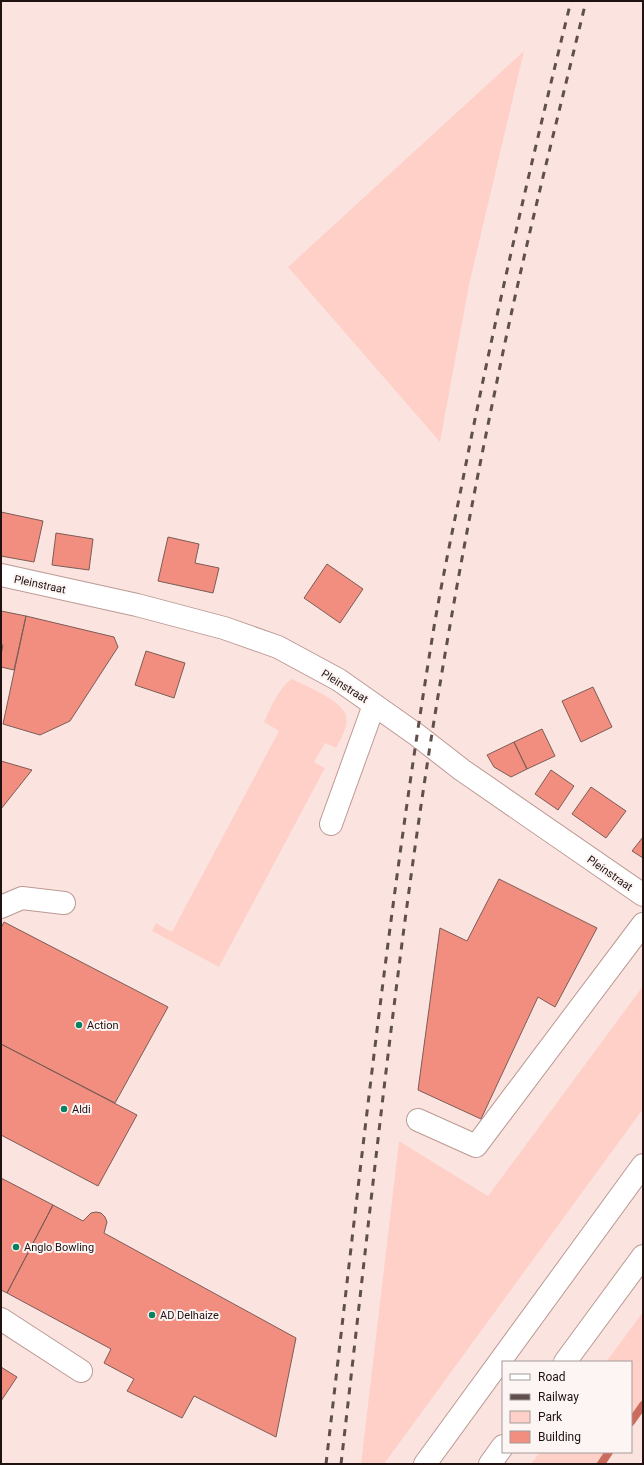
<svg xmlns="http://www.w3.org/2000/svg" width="644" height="1465" font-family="Roboto,sans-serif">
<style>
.green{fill:#ffd0c8}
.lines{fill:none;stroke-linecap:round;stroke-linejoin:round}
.stream{stroke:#cc6c5f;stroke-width:8}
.building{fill:#f18e7f;stroke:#7c5c56}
.minor-casing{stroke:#bc9993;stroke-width:24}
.highway-casing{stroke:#bc9993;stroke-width:24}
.minor{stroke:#fff;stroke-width:22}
.highway{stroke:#fff;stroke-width:22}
.rail{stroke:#60504d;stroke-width:3;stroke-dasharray:7 7;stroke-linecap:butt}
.poi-dot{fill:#09805f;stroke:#fdf5f4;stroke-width:1.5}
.labels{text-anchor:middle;stroke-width:4;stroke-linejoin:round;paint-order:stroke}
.street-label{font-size:11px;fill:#1f1210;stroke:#fdf5f4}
.poi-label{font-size:11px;fill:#1f1210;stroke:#fdf5f4;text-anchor:start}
</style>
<rect width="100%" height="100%" fill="#fbe4e0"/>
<path class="green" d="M524 51 469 285 440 442 288 267Z
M292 679C306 686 338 699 345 713 350 724 341 739 336 748L325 743 314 762 325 768 219 967 152 931 156 923 172 932 279 731 264 722C271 708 278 688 292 679Z
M643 986V1109L384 1464H361L399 1141 488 1196Z
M643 1312V1411L631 1428V1362H606Z
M540 1452H613L605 1464H531Z"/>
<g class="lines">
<path class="stream" d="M631 1422 643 1405
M601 1464 609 1452"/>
</g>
<path class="building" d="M1 512 43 521 34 562 1 556Z
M56 533 93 539 89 570 52 565Z
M168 537 199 544 195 563 219 568 213 593 158 581Z
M327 564 363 589 340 623 304 598Z
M1 611 26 616 14 670 1 667V655L3 645H1Z
M26 616 114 637 118 647 70 721 40 735 3 724Z
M146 651 185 663 174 698 135 685Z
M593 687 612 727 581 742 562 701Z
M542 729 555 756 527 769 514 742Z
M514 742 527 769 511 777 494 767 487 755Z
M1 761 32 770 1 809Z
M551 770 574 786 558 810 535 794Z
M591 787 626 811 606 838 572 814Z
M643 837V858L632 851Z
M499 879 597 928 555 1007 538 997 481 1119 418 1090 440 928 467 941Z
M4 922 168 1007 115 1103 1 1044V928Z
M1 1044 137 1115 98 1186 1 1135Z
M1 1178 53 1205 7 1293 1 1290Z
M53 1205 83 1221 91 1213 96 1212 101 1213 105 1217 107 1222 104 1233 296 1338 276 1437 194 1396 182 1418 127 1391 134 1379 104 1363 111 1349 7 1293Z
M1 1367 17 1377 1 1401Z"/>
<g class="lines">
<g class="minor-casing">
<path id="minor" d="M1 575 137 605 224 628 278 647 339 680 417 735 462 770 643 895
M331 824 374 705
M1 907 22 898 64 903
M418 1120 476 1146 643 924
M1 1319 81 1371"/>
</g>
<g class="highway-casing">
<path id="highway" d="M565 1362 643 1256
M425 1464 643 1165
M490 1464 503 1446"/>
</g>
<use href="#minor" class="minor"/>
<use href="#highway" class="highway"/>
<path class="rail" d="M326 1464C359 1182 389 900 435 621 443 576 452 533 461 489 493 325 531 163 571 1
M341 1464C369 1224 393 984 430 746 449 625 471 505 496 386 522 257 555 129 586 1"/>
</g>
<g class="poi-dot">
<circle cx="79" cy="1025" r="4"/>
<circle cx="64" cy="1109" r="4"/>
<circle cx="16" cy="1247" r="4"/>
<circle cx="152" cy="1315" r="4"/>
</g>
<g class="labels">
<g class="street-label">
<text transform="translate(40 584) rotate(12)" y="4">Pleinstraat</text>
<text transform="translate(345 686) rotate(32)" y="4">Pleinstraat</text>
<text transform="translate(610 873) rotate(35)" y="4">Pleinstraat</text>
</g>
<g class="poi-label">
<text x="87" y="1029">Action</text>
<text x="72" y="1113">Aldi</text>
<text x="24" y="1251">Anglo Bowling</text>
<text x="160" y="1319">AD Delhaize</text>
</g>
</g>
<rect width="644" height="1465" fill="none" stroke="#1f1210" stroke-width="4"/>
<rect x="502" y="1361" width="130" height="92" fill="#fdf5f4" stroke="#a49a99"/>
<rect x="510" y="1374" width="20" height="6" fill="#ffffff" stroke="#a49a99"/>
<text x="538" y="1381" font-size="12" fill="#1f1210">Road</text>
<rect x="510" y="1394" width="20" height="6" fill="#60504d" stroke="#a49a99"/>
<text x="538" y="1401" font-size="12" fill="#1f1210">Railway</text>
<rect x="510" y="1411" width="20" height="12" fill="#ffd0c8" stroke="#a49a99"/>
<text x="538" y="1421" font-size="12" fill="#1f1210">Park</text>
<rect x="510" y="1431" width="20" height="12" fill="#f18e7f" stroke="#a49a99"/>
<text x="538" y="1441" font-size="12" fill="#1f1210">Building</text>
</svg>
